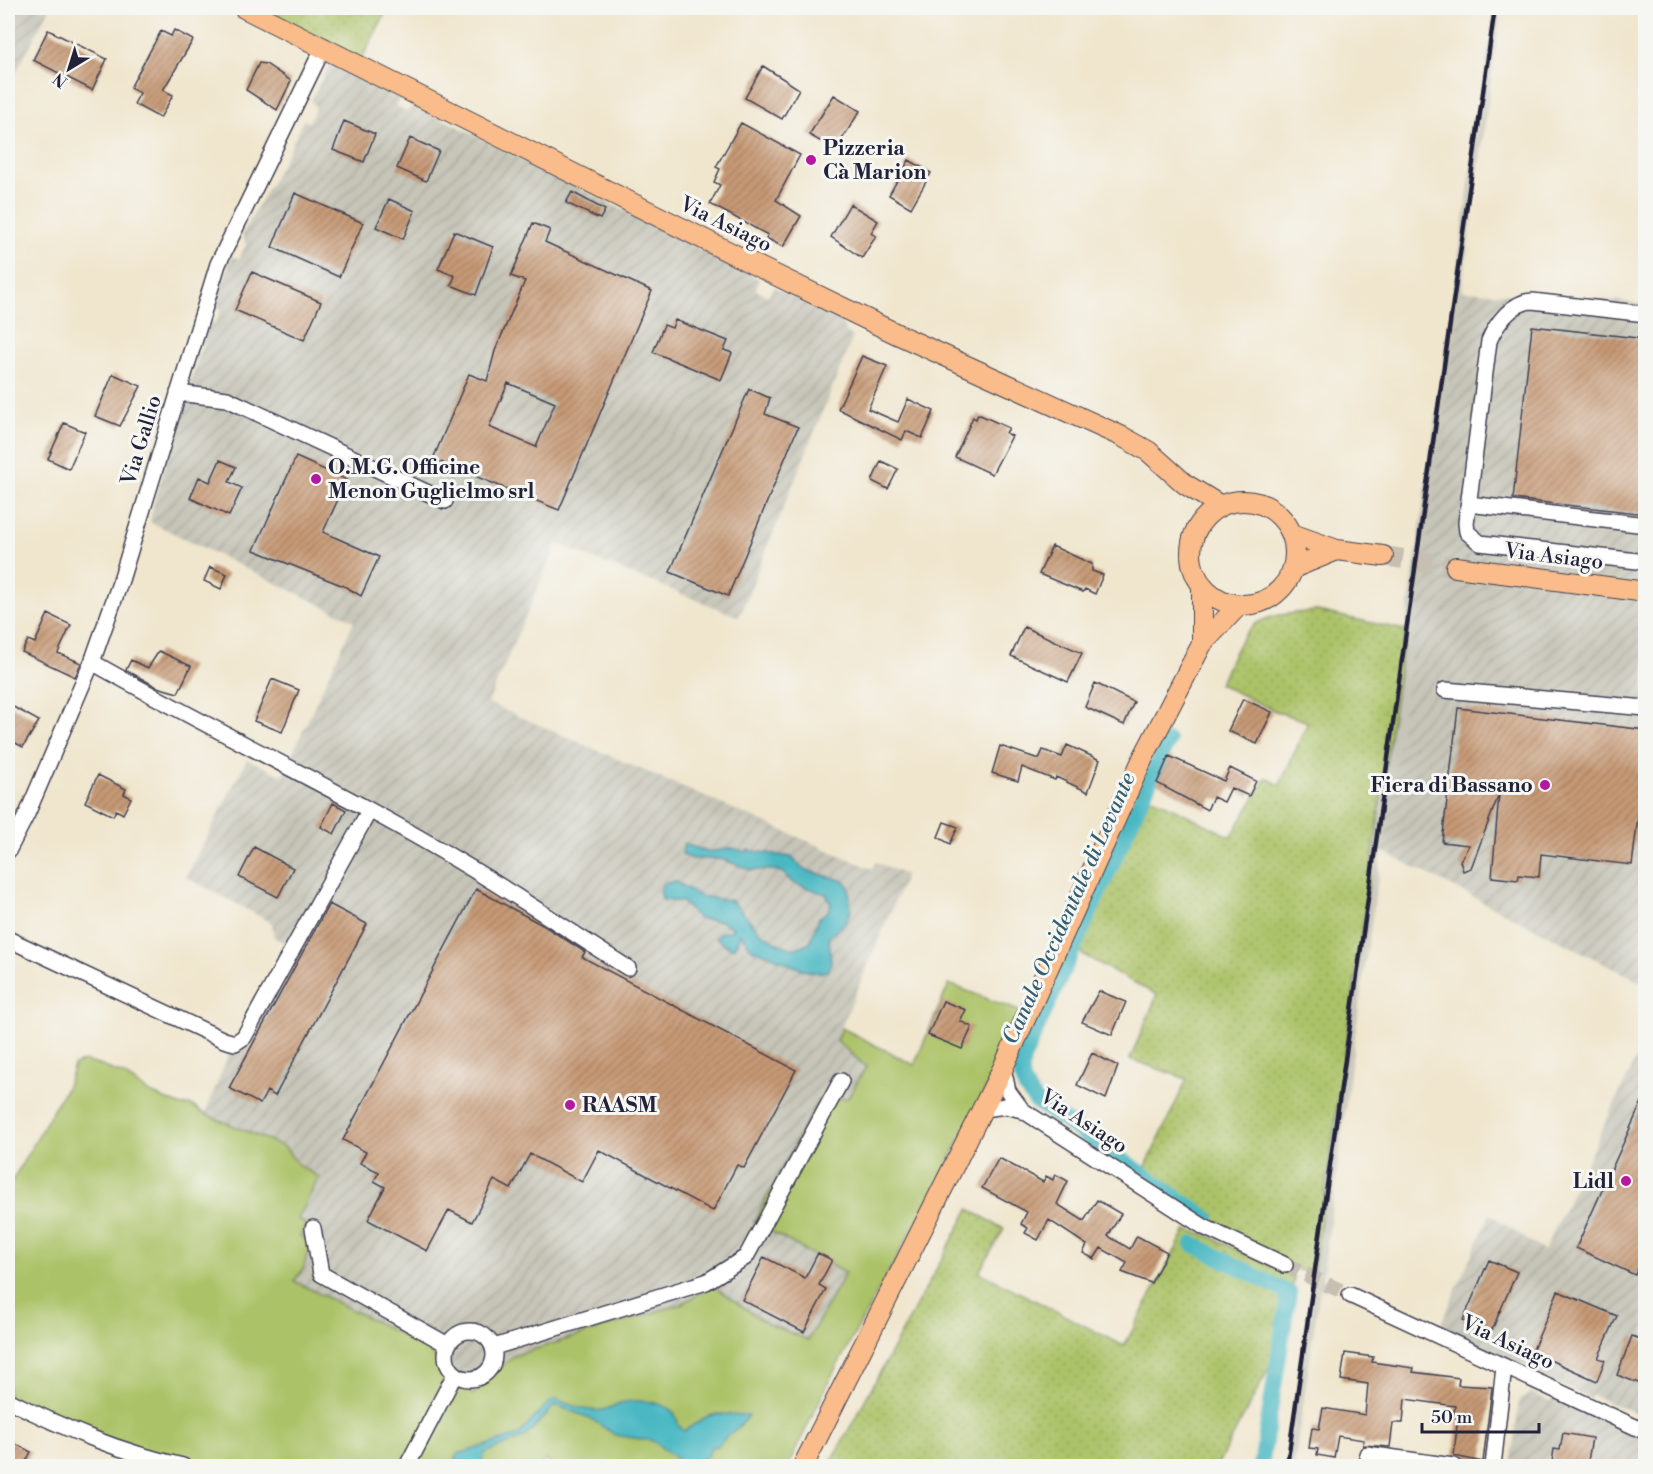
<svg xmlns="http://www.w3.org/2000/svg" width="1653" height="1474" font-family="'Libre Bodoni',serif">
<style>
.industrial{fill:url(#industrial-furrows)}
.railway{fill:#c6c5b8}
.grass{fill:url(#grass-dots);stroke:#677251;stroke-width:1.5}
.garden{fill:#acc267;stroke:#677251;stroke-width:1.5}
.water{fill:#4ab8c3;stroke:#366d7f;stroke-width:1.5}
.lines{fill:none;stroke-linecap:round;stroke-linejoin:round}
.canal{stroke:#4ab8c3;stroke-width:16}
.building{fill:url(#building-hatch);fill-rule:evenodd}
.minor-tunnel{stroke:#c7bfb1;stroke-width:15;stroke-dasharray:15 8;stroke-linecap:butt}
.major-tunnel{stroke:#c7bfb1;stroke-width:20;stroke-dasharray:20 10;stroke-linecap:butt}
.minor-casing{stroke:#413f51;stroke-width:18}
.major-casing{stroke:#413f51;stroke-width:22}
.minor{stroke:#fff;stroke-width:15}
.major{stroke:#f9bc8a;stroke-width:20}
.rail{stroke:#22223b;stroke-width:4.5}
.poi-dot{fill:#b5179e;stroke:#f6f6f2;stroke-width:2}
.labels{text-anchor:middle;stroke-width:6;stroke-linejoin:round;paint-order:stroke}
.poi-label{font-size:21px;font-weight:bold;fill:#22223b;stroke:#f6f6f2;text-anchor:start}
.street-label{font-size:21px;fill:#22223b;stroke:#f6f6f2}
.water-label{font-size:22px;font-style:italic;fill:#325e71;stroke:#f6f6f2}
</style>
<defs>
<pattern id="industrial-furrows" width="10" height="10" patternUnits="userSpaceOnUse" patternTransform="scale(1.5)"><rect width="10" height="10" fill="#c6c5b8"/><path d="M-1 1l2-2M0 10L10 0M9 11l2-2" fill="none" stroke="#aaa99f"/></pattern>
<pattern id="grass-dots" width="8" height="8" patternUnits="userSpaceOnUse" patternTransform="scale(1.5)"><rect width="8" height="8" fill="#acc267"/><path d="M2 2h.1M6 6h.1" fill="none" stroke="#94a65a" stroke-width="1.8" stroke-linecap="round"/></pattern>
<pattern id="building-hatch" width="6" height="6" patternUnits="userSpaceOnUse" patternTransform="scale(1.5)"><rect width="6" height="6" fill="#c79a76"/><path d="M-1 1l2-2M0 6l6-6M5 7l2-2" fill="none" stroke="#a17d62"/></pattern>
</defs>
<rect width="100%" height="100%" fill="#f6f6f2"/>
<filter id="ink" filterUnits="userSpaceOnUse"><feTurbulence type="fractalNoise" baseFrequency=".0167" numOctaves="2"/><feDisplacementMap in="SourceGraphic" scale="12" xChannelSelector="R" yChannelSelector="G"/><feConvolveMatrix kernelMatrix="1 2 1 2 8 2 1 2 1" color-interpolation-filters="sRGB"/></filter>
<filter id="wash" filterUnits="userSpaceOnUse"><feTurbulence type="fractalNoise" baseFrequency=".008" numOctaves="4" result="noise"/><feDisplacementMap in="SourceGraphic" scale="24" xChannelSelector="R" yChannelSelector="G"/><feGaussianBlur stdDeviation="1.35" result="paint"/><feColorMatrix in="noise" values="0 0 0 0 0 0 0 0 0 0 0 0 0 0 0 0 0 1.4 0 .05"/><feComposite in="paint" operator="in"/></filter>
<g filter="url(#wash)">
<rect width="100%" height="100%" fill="#f0e6ce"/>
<path class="industrial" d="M8 8H50L8 87Z
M330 63 400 98 396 106 407 112 413 104 759 279 756 290 768 296 774 287 838 316 847 333 853 337 739 617 557 544 488 703 872 869 876 862 906 875 836 1040 866 1067 848 1098 754 1222 846 1273 808 1340 766 1323 713 1286 681 1304 513 1356 473 1394 451 1380 427 1348 293 1281 299 1236 297 1219 319 1176 298 1165 285 1147 205 1114 234 1040 263 991 284 943 274 937 272 923 186 877 247 759 281 775 296 760 292 754 354 621 150 522 154 502 209 322 215 324 221 310 215 303 232 256 239 259 246 245 242 234 290 149 303 120 309 122 316 107 311 101Z
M1462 291 1622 301 1645 305V984L1382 851Z
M1645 1040V1417L1591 1395 1590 1398 1528 1371 1527 1367 1438 1330 1490 1214 1544 1251Z
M1532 1393 1551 1402 1556 1398 1645 1437V1466H1511L1519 1400Z"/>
<path class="railway" d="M1494 8H1501L1404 706 1364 971 1322 1279 1326 1281 1325 1290 1320 1288 1294 1466H1286L1312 1284 1304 1281 1305 1273 1313 1276 1325 1193Z"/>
<path class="grass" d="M246 8H388L359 64Z
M1317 611 1405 630 1313 1276 1254 1250 1138 1183 1187 1079 1130 1059 1157 995 1067 946 1137 790 1231 837 1266 778 1280 785 1308 722 1275 711 1219 684C1249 622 1247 616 1317 611Z
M969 1209 1004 1229 979 1272 1124 1346 1186 1230 1205 1234 1294 1277 1285 1338 1217 1466H829Z"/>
<path class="garden" d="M949 984 1024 1013 937 1184 830 1379 788 1466H557L545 1460 541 1466H174L8 1400V1188L67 1086 74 1065 84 1061 102 1066 124 1075 150 1093 182 1106 191 1105 205 1114 285 1147 298 1165 319 1177 298 1219 306 1224 300 1236 311 1242 303 1270 294 1281 428 1348 451 1380 473 1394 513 1356 681 1304 713 1286 766 1323 808 1340 845 1273 754 1222 818 1100 848 1098 866 1067 836 1040 842 1028 914 1065Z"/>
<path class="water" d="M684 844 708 852 732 848 746 852 748 850 791 857 805 870 844 881 849 887 851 911 845 923 829 937 831 963 827 971C805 979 776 953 753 950L740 933 735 947 730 948 716 938 720 933 731 931 733 928 721 921 699 919 682 902 663 900 660 891 663 884 675 881 699 896 732 901 761 933 780 944 794 949 810 942 819 918 828 911 831 904 826 894 793 883 782 872 774 870H751L721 859H692L682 854Z
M556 1399C569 1404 588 1413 602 1410 610 1409 616 1403 625 1402 644 1399 677 1402 678 1425L684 1431 706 1417 717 1414 749 1415C741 1428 727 1434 718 1446L711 1447 708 1456 695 1463H682L653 1441 615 1435 590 1418 555 1405 525 1437 485 1453 480 1466H456L455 1458 458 1454 519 1435 547 1404Z"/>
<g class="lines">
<path class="canal" d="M1168 741 1023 1059C1019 1077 1024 1088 1036 1101L1207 1218
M1193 1244 1289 1293 1261 1466"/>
</g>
<g id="blocks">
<path class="building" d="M48 30 107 59 92 90 33 60Z
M174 30 193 40 163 90 173 95 160 118 134 104 140 93 130 88 161 31 171 36Z
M259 63 266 64 291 81 277 110 246 90Z
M763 66 799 89 782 119 745 98Z
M834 95 860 111 837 147 831 143 829 146 809 135Z
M344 121 375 134 364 162 333 150Z
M741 123 800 155 776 200 801 216 783 247 766 238 768 235 710 204 720 185 714 182 720 169 716 167Z
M410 138 439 151 426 181 397 168Z
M909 160 931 173 911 208 889 195Z
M572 192 605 210 600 219 566 203Z
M295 193 363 223 339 277 272 247Z
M389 199 415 211 403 239 376 227Z
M850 204 878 221 871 233 876 236 862 258 831 237Z
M533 223 550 230 545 242 652 291 559 510 433 459 469 374 487 381 495 351 525 281 511 276ZM508 383 555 403 536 447 489 427Z
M454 231 493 247 476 295 451 285 455 276 438 269Z
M252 272 321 302 304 340 235 310Z
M675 320 728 341 724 350 732 353 721 380 653 352 664 325 672 328Z
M1532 326 1646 339V514L1513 499Z
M862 356 887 366 868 409 898 422 908 399 934 411 922 438 906 431 902 440 838 409Z
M113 374 141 386 120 426 95 416Z
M749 389 770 398 765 414 798 427 728 596 670 572Z
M978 414 1009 428 1006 433 1012 436 992 474 955 457 973 417 976 419Z
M64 423 85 432 69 469 48 459Z
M296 457 347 480 323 532 379 557 361 596 346 587 254 550Z
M220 460 236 467 229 482 242 488 229 516 190 498 199 477 210 482Z
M881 461 898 469 888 489 872 481Z
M1052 546 1092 564V571L1103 575 1095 594 1085 589 1083 592 1039 574Z
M210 567 227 574 221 589 204 581Z
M48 614 71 625 58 653 81 663 75 677 22 652 28 640 35 643Z
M1024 627 1082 653 1068 682 1011 656Z
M159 651 191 666 178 693 157 687 126 670 131 660 148 668Z
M272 679 299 690 282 732 254 721Z
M1095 683 1134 702 1124 725 1085 707Z
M1243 699 1272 712 1257 744 1228 731Z
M8 704 39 721 23 747 8 739Z
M1458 708 1646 730V802L1640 801 1632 865 1541 854 1539 877 1519 875 1518 880 1492 877 1499 794 1471 868 1463 871 1460 861 1469 845 1442 842Z
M1067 745 1100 760 1088 792 1056 777 1055 780 1022 767 1018 781 992 773 1000 746 1039 759 1043 750 1062 757Z
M1169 756 1224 781 1230 768 1256 781 1249 796 1231 788 1224 802 1213 797 1207 810 1157 783Z
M98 775 126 789 124 794 131 798 123 814 116 810 113 816 85 802Z
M333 803 346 810 334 834 321 827Z
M944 822 958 827 950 844 938 837Z
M254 847 293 868 278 897 239 877Z
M476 889 546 927 585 952 582 957 796 1070 744 1168 737 1165 713 1211 599 1150 582 1182 530 1154 511 1189 494 1180 472 1222 449 1210 427 1251 368 1220 385 1187 374 1181 379 1172 360 1163 366 1152 343 1140Z
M329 904 367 924 275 1096 267 1091 260 1104 229 1088Z
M1099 991 1126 1002 1112 1035 1082 1022Z
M943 1001 966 1010 960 1021 972 1027 962 1049 928 1035Z
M1092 1053 1118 1066 1106 1099 1077 1085Z
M1646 1093V1273L1637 1270 1635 1275 1576 1248Z
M999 1158 1043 1182 1046 1176 1053 1180 1055 1174 1068 1181 1057 1204 1084 1221 1097 1200 1121 1214 1108 1236 1130 1249 1137 1236 1167 1252 1151 1283 1122 1272 1127 1263 1101 1248 1094 1259 1083 1253 1087 1245 1049 1220 1038 1240 1025 1233 1028 1228 1021 1224 1027 1212 982 1188Z
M818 1253 832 1260 819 1285 826 1289 804 1332 742 1300 764 1257 805 1278Z
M1489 1260 1517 1272 1491 1332 1463 1320Z
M1558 1291 1617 1316 1598 1358 1605 1360 1597 1381 1532 1352Z
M1632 1336 1646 1341V1386L1617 1375Z
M1345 1353 1373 1357 1372 1362 1414 1368 1413 1372 1459 1378 1458 1385 1492 1387 1483 1462 1454 1456 1458 1415 1454 1414 1455 1406 1405 1399 1403 1423H1393L1390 1447 1363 1445 1364 1440 1338 1436 1334 1458 1317 1455 1318 1449 1309 1448 1312 1428 1319 1429 1323 1408 1365 1415 1368 1384 1341 1380Z
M1563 1433 1592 1438 1587 1467 1552 1462 1554 1449 1560 1450Z
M8 1440 31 1452 23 1467H8Z"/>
</g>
</g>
<g filter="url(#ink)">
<use href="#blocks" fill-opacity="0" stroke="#413f51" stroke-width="1.5"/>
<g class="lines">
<path class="minor-tunnel" d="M1285 1265 1350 1295"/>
<path class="major-tunnel" d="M1383 556 1456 567"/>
<g class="minor-casing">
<path id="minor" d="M1646 314 1532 301C1512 302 1496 324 1489 341L1466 523 1467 532 1480 543 1646 562
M178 393 227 399 445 501
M1469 504 1646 525
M92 662C216 733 345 792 467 866 521 898 574 934 628 968
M1445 690 1646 708
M8 851 27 814 92 662 121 580 218 264 324 46
M8 939 224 1040 235 1043 244 1037 369 811
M1003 1068 1008 1091 1022 1110 1204 1227 1285 1265
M983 1109 1006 1106 1022 1110
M313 1228 321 1274 448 1345
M1350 1295 1646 1432
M446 1355a24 24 0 1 1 48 0a24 24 0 1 1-48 0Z
M494 1347 706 1282 746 1257 841 1081
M8 1400C65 1429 120 1452 183 1466
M1367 1454 1453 1466
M407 1466 455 1374
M1493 1466 1504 1367"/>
</g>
<g class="major-casing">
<path id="major" d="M244 8 757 266 899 335 1123 437 1148 451 1185 484 1221 506
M1191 553a52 52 0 1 1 104 0a52 52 0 1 1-104 0Z
M1292 534 1337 550 1383 556
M1456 567 1646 592
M1293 568 1337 550
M1202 644V586
M803 1466 1003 1068 1143 758 1202 644 1239 605"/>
</g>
<use href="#minor" class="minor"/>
<use href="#major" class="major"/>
<path class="rail" d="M1287 1466 1495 8"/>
</g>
</g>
<g class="poi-dot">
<circle cx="811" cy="160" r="6"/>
<circle cx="316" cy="479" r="6"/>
<circle cx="1545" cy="785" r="6"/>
<circle cx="570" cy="1105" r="6"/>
<circle cx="1626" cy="1181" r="6"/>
</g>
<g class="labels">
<g class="poi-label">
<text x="823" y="155">Pizzeria<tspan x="823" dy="24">Cà Marion</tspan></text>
<text x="328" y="474">O.M.G. Officine<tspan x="328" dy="24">Menon Guglielmo srl</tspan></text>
<text x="1533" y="792" text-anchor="end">Fiera di Bassano</text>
<text x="582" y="1112">RAASM</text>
<text x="1614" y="1188" text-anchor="end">Lidl</text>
</g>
<g class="street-label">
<text transform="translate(726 224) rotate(26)" y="7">Via Asiago</text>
<text transform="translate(141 440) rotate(-73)" y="7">Via Gallio</text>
<text transform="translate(1554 556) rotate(7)" y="7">Via Asiago</text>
<text transform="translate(1084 1121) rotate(33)" y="7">Via Asiago</text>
<text transform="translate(1508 1342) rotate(25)" y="7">Via Asiago</text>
</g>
<g class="water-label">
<text transform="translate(1068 908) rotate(-66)" y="8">Canale Occidentale di Levante</text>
</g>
</g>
<rect width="1653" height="1474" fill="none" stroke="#f6f6f2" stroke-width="30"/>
<g transform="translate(69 69) rotate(218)" stroke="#f6f6f2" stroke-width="4.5" paint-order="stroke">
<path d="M0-4.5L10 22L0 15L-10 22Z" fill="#22223b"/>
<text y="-9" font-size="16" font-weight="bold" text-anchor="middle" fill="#22223b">N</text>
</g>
<path d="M1422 1423v9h117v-9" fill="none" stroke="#22223b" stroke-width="3"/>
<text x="1431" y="1423" font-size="18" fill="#22223b" stroke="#f6f6f2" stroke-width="4.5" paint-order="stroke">50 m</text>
</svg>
